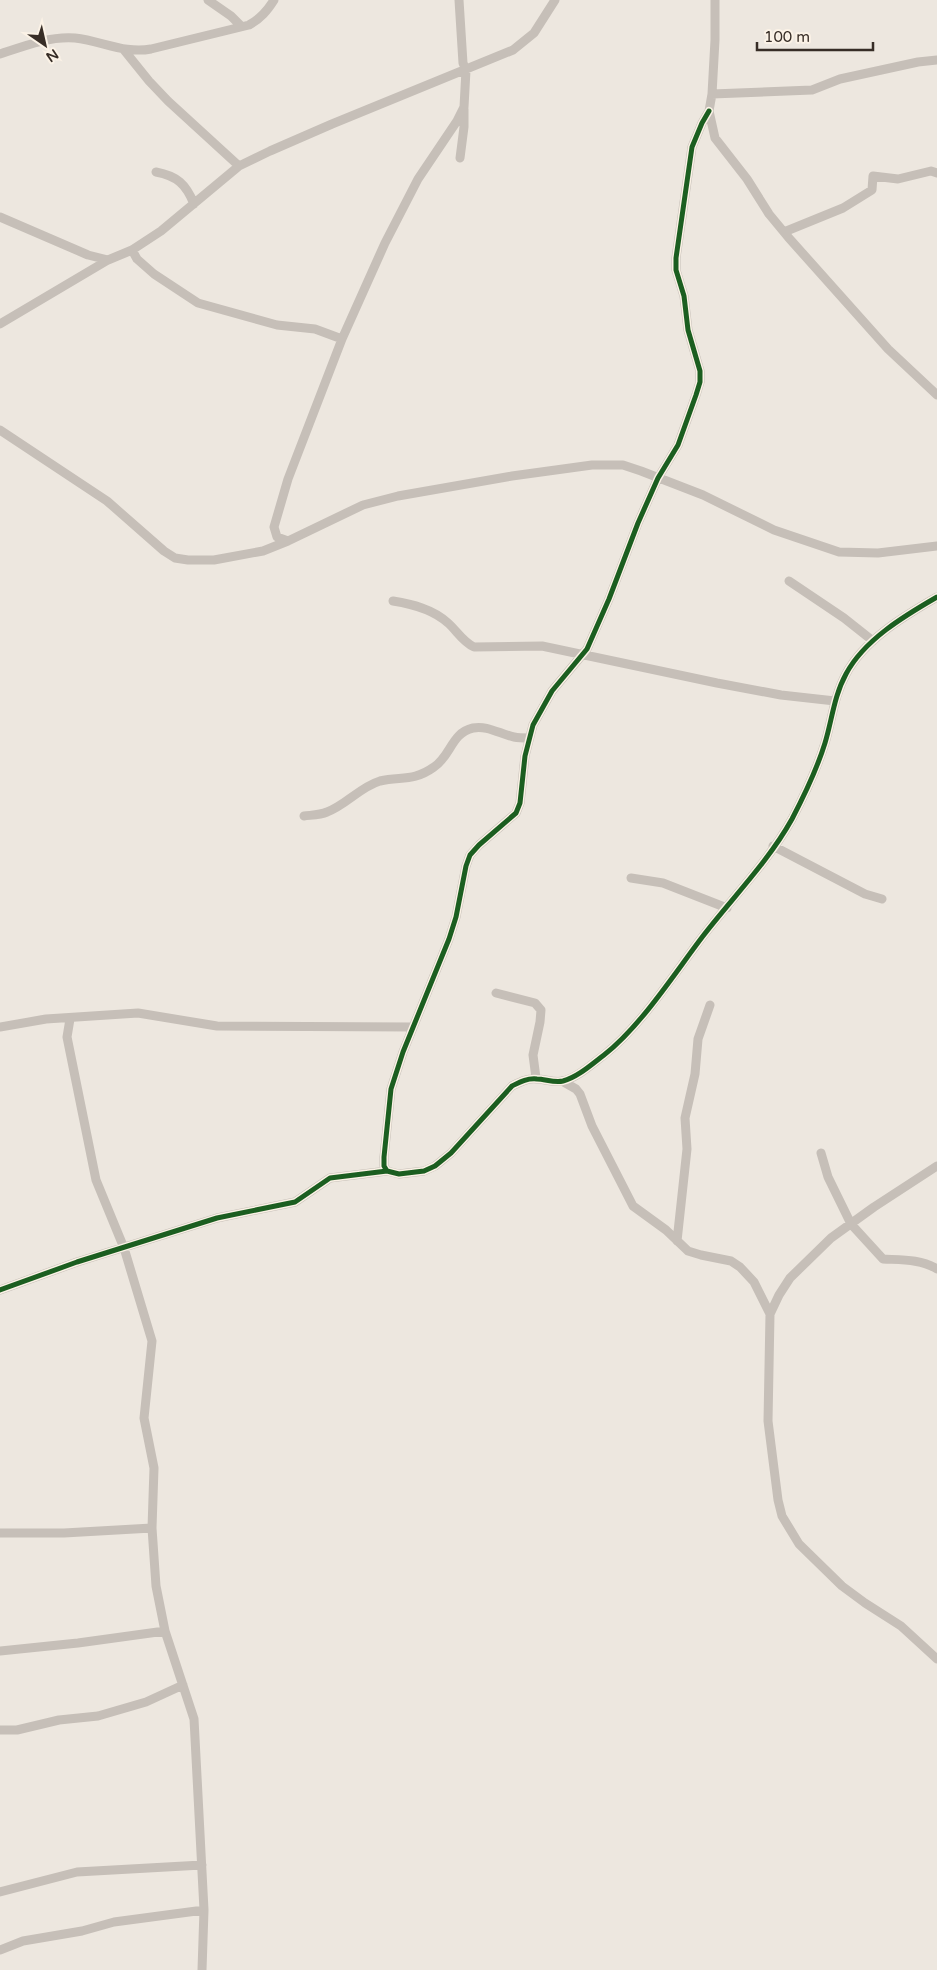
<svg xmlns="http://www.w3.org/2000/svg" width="937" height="1970" font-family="'Varela Round',sans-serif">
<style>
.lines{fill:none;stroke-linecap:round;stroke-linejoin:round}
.minor{stroke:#c6bfb8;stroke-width:9}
.cycleway-casing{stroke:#fbf2e6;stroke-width:8}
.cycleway{stroke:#1b5e20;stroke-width:5}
</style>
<rect width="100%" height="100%" fill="#ede7df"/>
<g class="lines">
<path class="minor" d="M208 0 231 16 241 26
M715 0V40L712 94 709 111 715 138 747 179 769 214 788 237 888 349 937 395
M124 50 149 81 168 101 239 166
M0 54C24 46 50 36 75 38 102 41 125 54 151 49L249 25C261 18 267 11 274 0
M712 94 812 90 840 79 918 62 937 60
M460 158 464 127V109
M156 172C177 176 186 184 194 204
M0 217 88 255 108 260 132 250 161 231 239 166 270 151 332 124 513 50 534 33 555 0
M784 232 843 208 872 190 873 176 898 179 931 171 937 173
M132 250 137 259 154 274 198 303 277 325 315 329 342 339
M0 324 108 260
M0 430 107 501 164 551 175 558 188 560H214L263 551 288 541 363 505 398 496 512 476 592 465H623L641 471 703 495 774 530 839 552 878 553 937 546
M288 541 277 537 274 527 288 479 342 339 385 243 418 179 457 121 464 107 466 70 463 63 459 0
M789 581 844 618 873 641
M393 601C412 604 433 609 448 623 457 631 463 642 474 647L542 646 717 683 781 695 835 701
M304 816C312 815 320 815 327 812 346 805 360 787 380 781 401 776 413 782 434 767 451 756 451 733 473 728 487 725 500 734 514 737 519 738 524 738 529 738
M773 846 865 894 882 899
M631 878 663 883 727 908
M496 993 535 1003 541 1010 540 1022 533 1055 536 1078
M70 1019 67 1037 96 1180 124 1248 152 1341 144 1418 154 1468 152 1528 156 1586 165 1631 194 1719 204 1910 202 1970
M0 1027 46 1019 138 1013 217 1026 413 1027
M562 1081 576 1089 580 1094 592 1126 633 1206 666 1230 688 1251 701 1255 731 1261 740 1267 754 1282 770 1314
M821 1153 828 1177 851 1224 883 1259C901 1260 921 1259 937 1269
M937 1166 874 1207 831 1238 790 1278 779 1295 770 1314 768 1421 778 1500 782 1516 799 1544 842 1586 865 1603 901 1626 937 1659
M387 1171 384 1166V1157L391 1089 403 1052 449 939 456 917 466 866 470 855 479 845 516 813 520 803 525 756 533 725 552 691 587 649 609 599 638 523 658 478 678 445 696 395 700 382V371L688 330 684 296 676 270V258L692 147 702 123 709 111
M677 1241 687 1149 685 1118 695 1074 698 1039 710 1005
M0 1290 77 1262 217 1218 295 1202 330 1178 387 1171 399 1174 424 1171 435 1166 451 1153 512 1086C520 1082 527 1078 537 1079 545 1079 554 1083 563 1081 578 1077 592 1064 604 1055 641 1026 674 974 703 936 733 897 768 862 792 819 805 794 817 769 825 743 832 720 834 696 846 674 864 640 904 616 937 597
M0 1533H64L152 1528
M0 1651 78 1643 165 1631
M0 1730H17L59 1720 98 1716 146 1702 183 1685
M0 1892 77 1872 202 1865
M0 1950 23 1941 82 1931 114 1922 204 1910"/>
<g class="cycleway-casing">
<path id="cycleway" d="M387 1171 384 1166V1157L391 1089 403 1052 449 939 456 917 466 866 470 855 479 845 516 813 520 803 525 756 533 725 552 691 587 649 609 599 638 523 658 478 678 445 696 395 700 382V371L688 330 684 296 676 270V258L692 147 702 123 709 111
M0 1290 77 1262 217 1218 295 1202 330 1178 387 1171 399 1174 424 1171 435 1166 451 1153 512 1086C520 1082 527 1078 537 1079 545 1079 554 1083 563 1081 578 1077 592 1064 604 1055 641 1026 674 974 703 936 733 897 768 862 792 819 805 794 817 769 825 743 832 720 834 696 846 674 864 640 904 616 937 597"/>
</g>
<use href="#cycleway" class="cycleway"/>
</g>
<g transform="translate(45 45) rotate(146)" stroke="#fbf2e6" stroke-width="4" paint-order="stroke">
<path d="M0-4L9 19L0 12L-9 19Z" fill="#372d26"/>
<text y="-8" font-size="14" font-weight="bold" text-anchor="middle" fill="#372d26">N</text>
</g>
<path d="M757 42v8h116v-8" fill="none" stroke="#372d26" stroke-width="2.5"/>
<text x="764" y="42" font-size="15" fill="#372d26" stroke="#fbf2e6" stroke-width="4" paint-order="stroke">100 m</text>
</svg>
